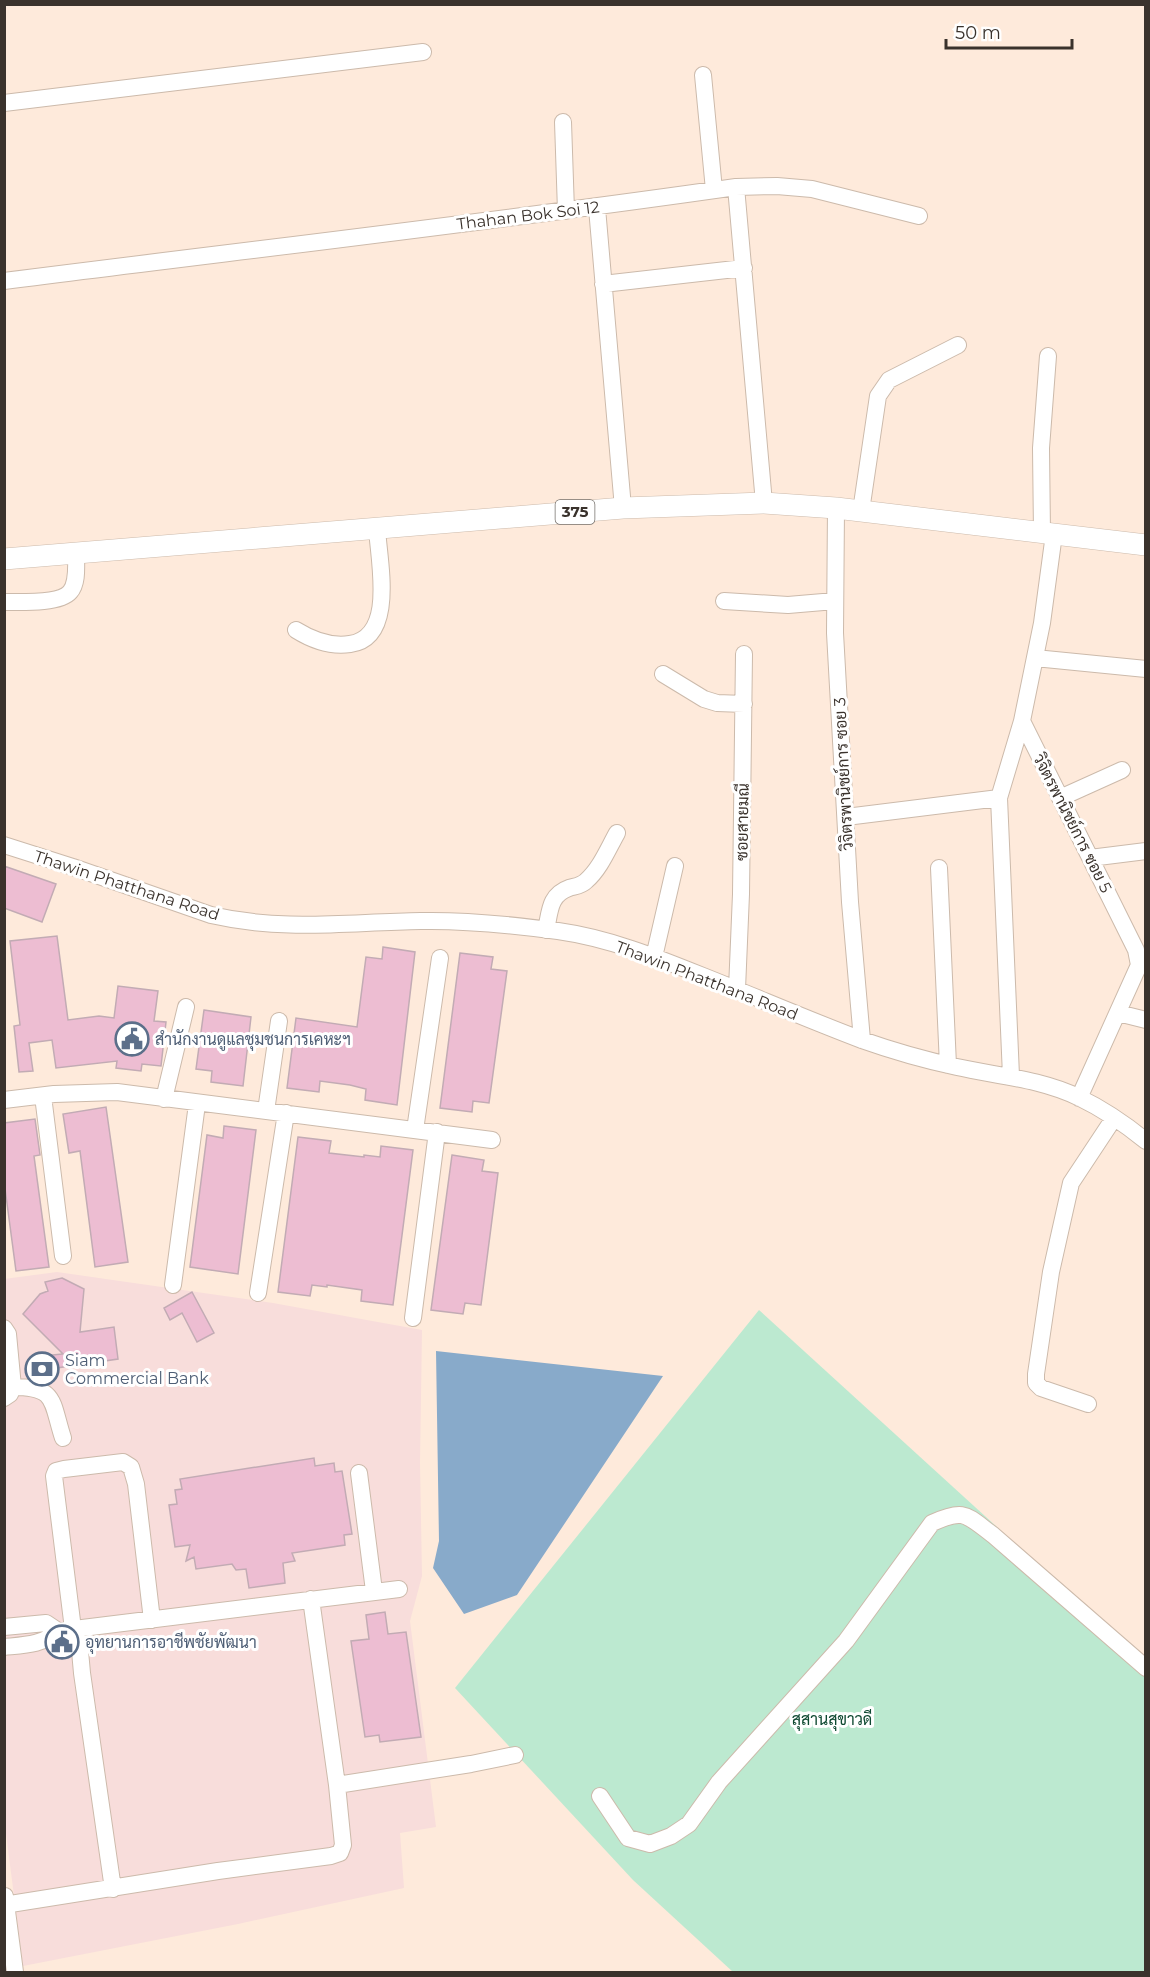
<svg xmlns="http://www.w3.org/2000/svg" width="1150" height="1977" font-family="Montserrat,Sarabun,sans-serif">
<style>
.education{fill:#f8dddb}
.green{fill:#bce9d0}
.water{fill:#88aaca}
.building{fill:#edbdd2;stroke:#c2abb4;stroke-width:1.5}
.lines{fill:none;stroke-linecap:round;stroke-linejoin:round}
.minor-casing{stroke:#ccbaab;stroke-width:18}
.major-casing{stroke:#ccbaab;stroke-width:22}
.minor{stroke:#fff;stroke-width:16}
.major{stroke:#fff;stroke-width:21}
.labels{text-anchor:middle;stroke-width:6;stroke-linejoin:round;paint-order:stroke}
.shield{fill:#fff;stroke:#75706b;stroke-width:1.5}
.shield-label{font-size:15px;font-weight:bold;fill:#3a322c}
.street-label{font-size:16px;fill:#3a322c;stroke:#fff}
.service-label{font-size:16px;fill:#4e5e75;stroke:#fff;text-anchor:start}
.park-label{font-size:16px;fill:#0e4931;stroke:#fff}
</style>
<rect width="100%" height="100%" fill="#feeadb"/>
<path class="education" d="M57 1272 273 1303 422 1330 420 1463 422 1576 410 1621 436 1827 400 1833 404 1888 238 1924 23 1966 4 1818V1279Z"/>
<path class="green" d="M759 1310 1145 1662V1972H733L633 1880 455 1688Z"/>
<path class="water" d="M436 1351 663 1376 517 1595 464 1614 433 1568 439 1541Z"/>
<path class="building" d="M4 866 56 884 42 922 4 908Z
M57 936 68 1020 99 1016 114 1018 118 986 158 991 154 1021 166 1022 161 1066 142 1064 141 1071 116 1068 117 1061 56 1068 52 1040 29 1043 33 1071 19 1072 14 1026 20 1025 10 941Z
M383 947 415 952 397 1105 365 1100 366 1089 350 1085 320 1081 319 1092 287 1088 296 1018 357 1027 366 957 382 959Z
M460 953 493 957 491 969 507 971 489 1103 473 1101 472 1112 440 1108Z
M204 1010 251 1017 243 1086 211 1082 212 1071 196 1069Z
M106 1107 128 1262 95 1267 80 1151 69 1153 63 1114Z
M35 1119 40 1155 34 1156 49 1267 16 1271 4 1181V1123Z
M224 1126 256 1130 238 1274 190 1267 207 1135 223 1138Z
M298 1137 331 1141 329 1153 364 1157V1155L380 1157 381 1146 413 1150 393 1305 361 1301 362 1290 327 1285V1287L312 1285 310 1296 278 1292Z
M452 1155 484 1160 482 1171 498 1173 481 1305 465 1303 463 1314 431 1310Z
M62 1278 84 1289 80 1332 114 1327 118 1359 50 1369 52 1381H44L35 1378 32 1357 63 1354 23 1314 40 1294 48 1291 45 1282Z
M192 1292 214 1333 197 1342 182 1313 170 1320 164 1308Z
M314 1458 315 1466 334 1463 335 1472 342 1471 352 1534 344 1535 345 1545 292 1553 295 1561 283 1563 285 1583 249 1588 246 1569 236 1570 232 1564 196 1569 194 1557 186 1561 190 1545 175 1547 169 1505 177 1504 175 1490 182 1489 180 1479Z
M385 1612 388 1634 406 1632 421 1737 380 1742 379 1735 365 1737 351 1641 369 1639 366 1615Z"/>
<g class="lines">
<g class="minor-casing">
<path id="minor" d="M703 75 714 190
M4 103 423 52
M563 122 566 211
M736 187 777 186 812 189 919 216
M597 208 623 508
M4 281C248 250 493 222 736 187L764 503
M603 284 744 268
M836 508 835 633 850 902 862 1040
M861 511 878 396 889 380 958 345
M1042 533 1041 448 1048 356
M1054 534 1042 623 1022 721 1136 950 1139 965 1079 1098
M724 601 788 605 835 601
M4 602C20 602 60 604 70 592 78 583 76 566 76 554
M296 630C312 640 330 647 350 644 396 638 379 562 377 529
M1035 658 1146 669
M663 674 704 699 717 703 744 704
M999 798 1011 1076
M1060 798 1122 770
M846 817 999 798 1022 721
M4 845 73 867 211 915C285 932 347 922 421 921 467 920 513 925 558 931 608 938 656 957 703 976 756 997 809 1020 862 1040 893 1051 925 1060 957 1067 998 1076 1041 1079 1080 1098 1103 1109 1125 1124 1146 1141
M1090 858 1146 851
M939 868 948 1065
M546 930C550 912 549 895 569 888 576 886 581 886 586 881 600 869 608 849 617 833
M654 957 675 866
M737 989 741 894 744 654
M1118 1013 1146 1020
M43 1096 63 1256
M164 1099 186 1007
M4 1100 54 1094 117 1092 492 1140
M266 1111 279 1021
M415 1130 440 958
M173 1285 197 1104
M258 1293 286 1113
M413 1318 437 1132
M4 1328 8 1334 13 1387 10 1394 4 1398
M13 1387C57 1387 51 1401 63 1438
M1088 1404 1041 1388 1036 1383V1374L1051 1272 1071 1183 1114 1118
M359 1473 374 1591
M4 1627 46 1623 58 1631
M73 1629 54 1476 56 1471 64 1469 123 1462 131 1467 136 1484 152 1620
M78 1629 82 1673 113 1889
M4 1647C24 1645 43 1645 58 1631L399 1589
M337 1785 471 1764 515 1755
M600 1796 628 1838 650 1844 671 1836 689 1824 719 1782 846 1641 932 1523C965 1508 966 1515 993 1535L1146 1668
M5 1896 15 1972
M4 1905 218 1871 331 1856 340 1853 343 1845 337 1785 311 1599"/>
</g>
<g class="major-casing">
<path id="major" d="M4 559 623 508 764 503 836 508 1146 545"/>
</g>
<use href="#minor" class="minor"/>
<use href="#major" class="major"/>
</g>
<defs>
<g id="civic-ring" transform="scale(1.725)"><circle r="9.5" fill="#fff" stroke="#5c6f8a" stroke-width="1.5"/><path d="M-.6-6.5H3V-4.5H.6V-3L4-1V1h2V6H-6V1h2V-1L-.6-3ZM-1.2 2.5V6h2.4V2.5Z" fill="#5c6f8a"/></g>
<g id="bank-ring" transform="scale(1.725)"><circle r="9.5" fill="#fff" stroke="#5c6f8a" stroke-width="1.5"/><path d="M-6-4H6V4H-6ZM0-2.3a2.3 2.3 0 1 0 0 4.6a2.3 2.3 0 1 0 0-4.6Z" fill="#5c6f8a"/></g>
</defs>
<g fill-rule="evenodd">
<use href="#civic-ring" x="132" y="1039"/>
<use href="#bank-ring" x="42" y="1369"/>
<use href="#civic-ring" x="62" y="1642"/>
</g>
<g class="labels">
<rect class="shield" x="555.5" y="500" width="39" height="24" rx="4.5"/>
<g class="shield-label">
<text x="575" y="517">375</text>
</g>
<g class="street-label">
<text transform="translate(528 215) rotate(-7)" y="6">Thahan Bok Soi 12</text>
<text transform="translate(843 774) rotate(-93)" y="6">วิจิตรพานิชย์การ ซอย 3</text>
<text transform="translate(742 822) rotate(-89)" y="6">ซอยสายมณี</text>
<text transform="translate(1073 823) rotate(63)" y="6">วิจิตรพานิชย์การ ซอย 5</text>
<text transform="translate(127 885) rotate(18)" y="6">Thawin Phatthana Road</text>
<text transform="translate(707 980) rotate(21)" y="6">Thawin Phatthana Road</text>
</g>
<g class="service-label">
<text x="155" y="1045">สำนักงานดูแลชุมชนการเคหะฯ</text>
<text x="65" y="1366">Siam<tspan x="65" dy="18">Commercial Bank</tspan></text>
<text x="85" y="1648">อุทยานการอาชีพชัยพัฒนา</text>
</g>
<g class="park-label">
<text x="832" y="1725">สุสานสุขาวดี</text>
</g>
</g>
<rect width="1150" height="1977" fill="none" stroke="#3a322c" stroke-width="12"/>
<path d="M946 39v9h126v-9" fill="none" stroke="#3a322c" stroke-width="3"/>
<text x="955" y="39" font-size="18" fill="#3a322c" stroke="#ffffff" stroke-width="4.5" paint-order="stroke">50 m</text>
</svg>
